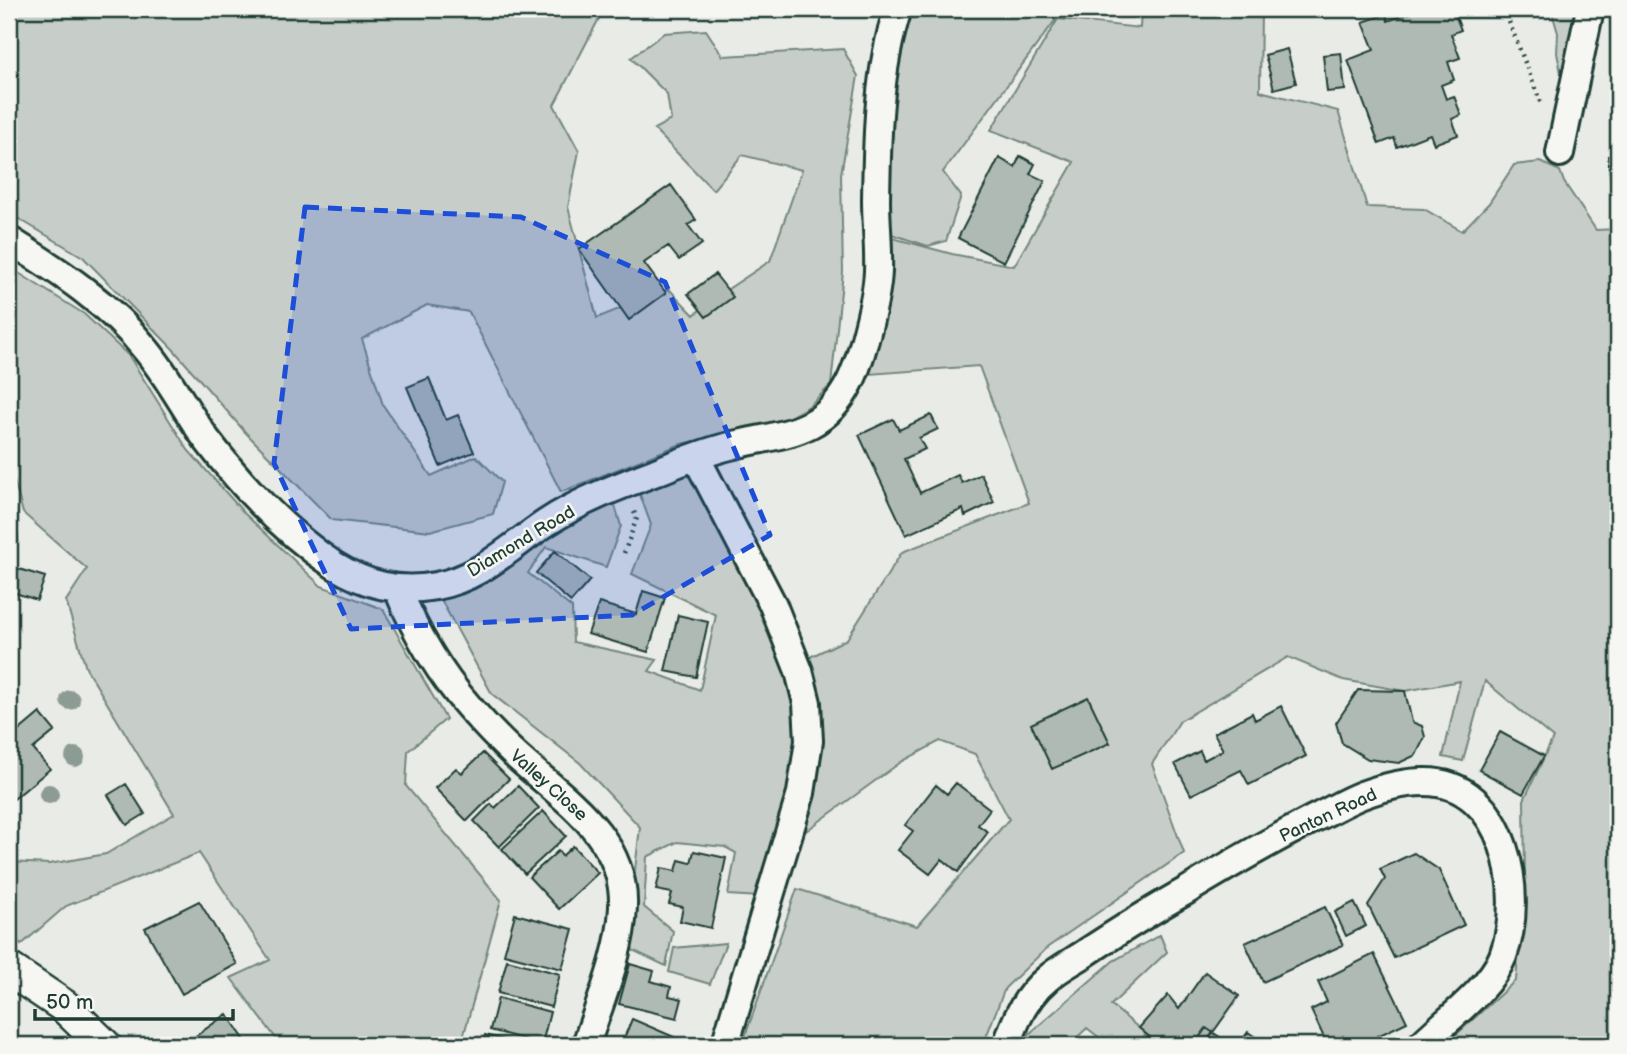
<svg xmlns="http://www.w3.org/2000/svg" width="1627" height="1054" font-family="'Balsamiq Sans',sans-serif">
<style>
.green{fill:#c7cec9;stroke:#73867e;stroke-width:2}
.building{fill:#b0bab5;stroke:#1f3d34;stroke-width:2}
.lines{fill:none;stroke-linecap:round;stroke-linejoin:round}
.minor-casing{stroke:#1f3d34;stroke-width:32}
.tertiary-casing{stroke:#1f3d34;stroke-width:37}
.path{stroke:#1f3d34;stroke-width:4.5;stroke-dasharray:2 5;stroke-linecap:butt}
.minor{stroke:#f6f6f2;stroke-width:26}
.tertiary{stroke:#f6f6f2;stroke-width:32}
.tree{fill:#8d9b95}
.marked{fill:#1d4ed8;fill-opacity:0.2;stroke:#1d4ed8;stroke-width:5;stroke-dasharray:14 9;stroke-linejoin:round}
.labels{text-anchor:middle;stroke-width:5;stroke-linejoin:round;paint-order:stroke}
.street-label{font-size:18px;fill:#1f3d34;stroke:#f6f6f2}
</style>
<rect width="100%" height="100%" fill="#e9ebe7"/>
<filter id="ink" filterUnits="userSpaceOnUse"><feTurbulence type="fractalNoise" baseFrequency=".0143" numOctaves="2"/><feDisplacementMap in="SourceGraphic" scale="14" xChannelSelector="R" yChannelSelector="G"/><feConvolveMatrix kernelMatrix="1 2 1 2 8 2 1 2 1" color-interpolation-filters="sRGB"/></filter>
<g filter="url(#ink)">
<path class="green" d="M9 9H604L554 105 579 151 568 207 597 318 669 289 694 315 710 301 770 261 802 170 742 155 713 190 654 129 671 120 667 94 631 58 664 33 706 30 723 56 843 49 858 76 841 174 843 272 831 385 809 406 775 425 681 444 561 492 469 312 427 305 362 339 383 405 431 476 476 456 502 482 493 514 430 531 332 520 246 433 173 349 83 257 9 213Z
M906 9H1061L1059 15 943 172 961 196 946 241 928 246 888 233 883 122Z
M1141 9H1263L1261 10 1260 91 1338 111 1367 207 1424 209 1462 231 1489 203 1514 165 1540 162 1560 171 1564 182 1596 230 1618 229V1045H1445L1516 980 1525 879 1524 800 1553 738 1485 681 1463 761 1443 757 1460 681 1405 691 1343 680 1288 657 1180 721 1152 764 1184 853 1048 947 1005 988 983 1045H742L797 889 917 926 1009 819 975 754 940 741 901 762 795 839 806 659 847 639 902 552 1029 503 979 366 869 374 888 273 889 237 952 254 1014 266 1074 162 991 130 1058 19 1140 28Z
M1551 9H1582L1565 93 1557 53 1558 33Z
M9 267 84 314 129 356 188 450 245 514 321 586 383 609 446 719 408 751 406 786 501 900 461 1045H281L231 978 270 960 199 853 66 906 21 945 9 931V862L49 864 106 854 174 814 86 668 66 601 87 569 23 513 9 462Z
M690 474 760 608 798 709 795 760 761 897 728 895 736 853 725 847 677 842 647 857 644 907 673 931 666 966 626 947 640 827 580 763 492 694 439 596 524 558 563 525 614 502 621 526 606 567 546 547 528 573 572 608 573 642 657 660 649 671 700 690 716 615 632 574 651 525 638 489Z
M1160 935 1167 952 1111 1005 1146 1034 1136 1045H1109L1087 1028 1069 1045H1028L1029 1034 1113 961Z
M726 943 710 984 669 972 674 948Z"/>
<path class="building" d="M1072 9H1127L1126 17Z
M1408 9H1453L1461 30 1451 34 1460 58 1448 62 1454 80 1441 85 1446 99 1454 96 1461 115 1452 119 1458 135 1434 144 1430 134 1397 147 1394 138 1379 144 1348 60 1374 50 1363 22 1386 14 1388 21 1410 13Z
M1287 49 1296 83 1274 89 1265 55Z
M1341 53 1345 90 1327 92 1323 55Z
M1618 155V222H1615L1608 156Z
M1020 156 1035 164 1030 174 1045 181 1004 262 958 238 999 158 1015 167Z
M671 185 696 220 688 225 702 244 679 260 668 246 644 263 666 293 629 320 579 249Z
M715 274 733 297 706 317 688 294Z
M429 378 446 420 458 415 474 452 440 466 407 387Z
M931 415 938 429 919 438 925 449 904 459 920 493 958 475 962 483 981 474 994 502 965 516 963 509 906 535 859 435 893 419 899 430Z
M15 510 18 541 9 542V511Z
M555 551 590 580 571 602 536 573Z
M9 566 45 577 37 600 9 591Z
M643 591 665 598 648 652 588 634 599 603 636 614Z
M678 615 708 622 696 677 665 671Z
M1358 690 1405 691 1412 722 1422 726 1425 737 1416 755 1399 763 1368 759 1342 743 1336 723Z
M1088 697 1110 743 1052 769 1031 724Z
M1281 706 1306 756 1249 785 1241 770 1191 795 1175 764 1200 751 1204 760 1223 750 1214 733 1252 713 1255 720Z
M40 713 55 731 33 749 50 769 9 803V739Z
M1500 732 1544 756 1523 794 1479 770Z
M483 753 509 779 467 821 435 788 456 768 462 773Z
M956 783 990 809 978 825 988 832 958 872 942 859 930 874 898 850 913 831 905 825 936 785 947 794Z
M126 784 145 814 127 825 108 795Z
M518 786 539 808 499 847 474 821 491 804 495 808Z
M543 811 566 836 525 874 502 849Z
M573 846 598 873 559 909 529 877 558 851 562 856Z
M694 851 726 858 711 928 680 921 683 907 669 904 672 893 656 890 661 868 676 871 679 860 691 863Z
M1414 853 1439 870 1464 925 1394 958 1368 905 1385 879 1380 869Z
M199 901 237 964 182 994 145 928Z
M1354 902 1366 926 1346 936 1335 912Z
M1325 907 1343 945 1263 982 1245 943Z
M515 914 573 929 562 969 504 954Z
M1374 954 1407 1022 1359 1045H1347L1343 1036 1327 1044 1311 1010 1327 1002 1318 982Z
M507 960 560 974 551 1007 498 993Z
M630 964 654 971 651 981 671 987 669 996 682 999 677 1018 619 1004Z
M1205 972 1239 996 1204 1045H1159L1139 1028 1168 995 1179 1009Z
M498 998 550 1012 542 1044 490 1030Z
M227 1014 248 1045H183Z
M632 1019 688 1043 687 1045H621Z
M1206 1028 1232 1045H1194Z
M1248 1032 1267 1045H1239Z
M485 1035 504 1040 524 1045H483Z"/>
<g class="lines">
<g class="minor-casing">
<path id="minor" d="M1560 153 1590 9
M9 240C59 271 110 304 147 351 170 379 186 411 207 440 242 486 286 533 334 565 366 585 398 593 436 586 480 578 510 547 546 523 579 501 619 486 656 472 680 462 705 452 730 446 781 433 823 436 850 382 862 358 877 297 878 271 879 248 876 223 876 200 877 136 878 70 898 9
M696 457 773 605 799 671 807 703 809 741 801 793 725 1045
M398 590C416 633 438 672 469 707 483 723 498 739 513 753 559 796 626 835 623 907 621 954 600 1001 586 1045
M1007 1045C1015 1020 1026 996 1047 979 1059 968 1074 961 1087 952 1119 931 1152 910 1186 891 1228 865 1271 841 1315 818 1330 811 1346 801 1362 795 1381 788 1404 782 1424 782 1506 781 1526 895 1503 956 1490 989 1445 1021 1421 1045"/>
</g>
<g class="tertiary-casing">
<path id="tertiary" d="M9 969 64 1006 104 1045"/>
</g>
<path class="path" d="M1504 9 1542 106
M624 553 637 518 632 508"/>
<use href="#minor" class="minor"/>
<use href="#tertiary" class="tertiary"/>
</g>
<g class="tree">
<circle cx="70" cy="700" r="10"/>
<circle cx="75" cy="757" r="10"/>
<circle cx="49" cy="794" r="10"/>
</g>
</g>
<path class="marked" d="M305 207 521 217 665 282 770 535 632 615 351 629 274 463Z"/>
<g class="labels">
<g class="street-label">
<text transform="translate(521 541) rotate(-31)" y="6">Diamond Road</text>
<text transform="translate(549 785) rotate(42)" y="6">Valley Close</text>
<text transform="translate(1328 815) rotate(-25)" y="6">Panton Road</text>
</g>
</g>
<rect width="1627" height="1054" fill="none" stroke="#f6f6f2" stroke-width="35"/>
<rect x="18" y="18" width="1592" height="1019" fill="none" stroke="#1f3d34" stroke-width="2.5" filter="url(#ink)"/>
<path d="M35 1009v10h198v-10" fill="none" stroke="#1f3d34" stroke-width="3.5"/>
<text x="46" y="1009" font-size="21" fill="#1f3d34" stroke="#f6f6f2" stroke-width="5" paint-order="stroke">50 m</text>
</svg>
